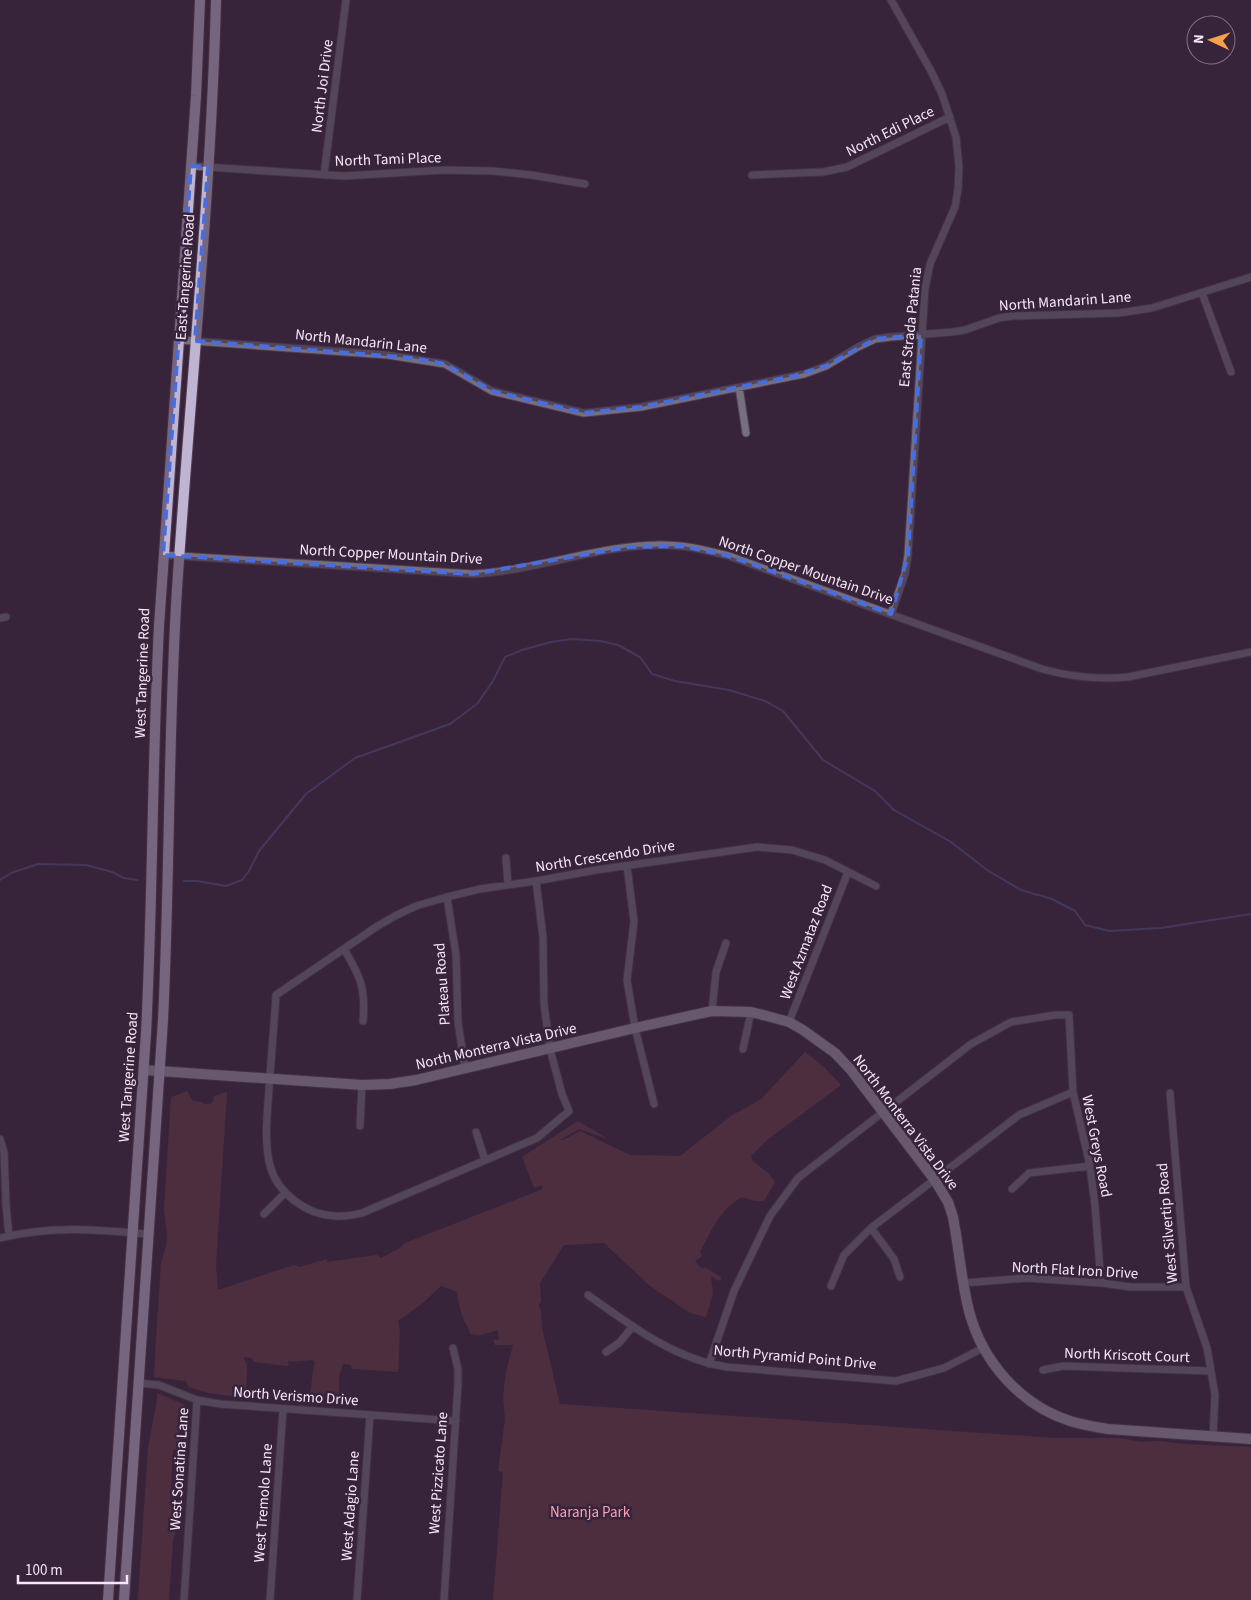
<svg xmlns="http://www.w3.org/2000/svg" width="1251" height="1600" font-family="'Source Sans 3',sans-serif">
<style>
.green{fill:#653a46}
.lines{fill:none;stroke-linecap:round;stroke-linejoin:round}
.stream{stroke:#515086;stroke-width:2}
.street-casing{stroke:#523f54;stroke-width:9}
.secondary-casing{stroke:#523f54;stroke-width:12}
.primary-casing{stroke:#523f54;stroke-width:12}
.street{stroke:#76707e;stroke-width:7}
.secondary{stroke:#9f97ad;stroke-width:10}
.primary{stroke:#bfb4d1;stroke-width:10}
.marked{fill:none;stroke:#486dde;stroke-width:4;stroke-dasharray:10 6;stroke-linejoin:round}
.labels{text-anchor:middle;stroke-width:5;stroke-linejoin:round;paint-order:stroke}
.street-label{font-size:15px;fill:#f5e7f6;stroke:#38243a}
.park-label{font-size:15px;fill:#fe9fb9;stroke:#38243a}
</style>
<rect width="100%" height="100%" fill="#38243a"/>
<path class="green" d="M805 1052 824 1067 841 1085 767 1140 751 1156 752 1160 769 1174 775 1182 764 1201H755L742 1197C719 1210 712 1230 700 1252L702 1254 701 1257 695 1261 699 1266 703 1269 705 1267 721 1277V1279L718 1281 713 1277H711L713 1294 706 1317 690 1313 650 1286 604 1243 564 1245 540 1283 541 1302 538 1305 541 1310 542 1328 560 1404 1055 1438H1120L1142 1442 1159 1441 1185 1444 1251 1447V1600H493L503 1472 498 1471 505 1419 503 1396 506 1372 513 1345H495L493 1339 499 1340 498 1330 481 1335 470 1334C469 1327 465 1324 463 1318 460 1309 458 1301 457 1292L441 1286 424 1302 398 1321 400 1332 398 1372 352 1369 351 1365 343 1364 339 1377V1394L326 1393 314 1398 310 1396 313 1370 315 1362 312 1360 291 1362 289 1360 288 1366 254 1362 252 1358 245 1357 244 1358 247 1365 246 1398 208 1393 189 1387 185 1381 154 1377 155 1354 161 1263 166 1246 167 1237 164 1209 171 1097 187 1091 193 1101 202 1102 204 1104H210L213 1101 214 1096 227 1092 216 1266 218 1290 294 1265 299 1267 327 1259V1262L377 1255 381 1258 400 1248 405 1243 543 1189 542 1185 534 1188 522 1157 578 1121 608 1139 579 1129 560 1140H563L580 1131 630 1155 680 1156 731 1116 761 1099Z
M157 1393 185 1405 188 1411 187 1428H181L179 1431V1437L183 1441 181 1449 173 1450 170 1504 175 1505 176 1529 173 1542 169 1600H138L148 1448 157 1400Z"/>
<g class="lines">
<path class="stream" d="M0 880 11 873 38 864 86 865 112 872 124 878 137 880
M184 881H197L226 886 242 880 249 871 259 851 306 794 355 758 450 724 477 704 493 681 505 657 522 650 551 642 572 639 600 641 618 645 640 657 652 674 675 681 729 690 765 701 783 711 823 760 875 791 894 810 951 842 987 870 1021 890 1052 899 1075 911 1085 925 1109 931 1161 928 1251 914"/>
<g class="street-casing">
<path id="street" d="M891 0 931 71 942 94 956 137 959 167 958 189 955 207 930 264 925 289 908 555 905 574 891 614
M191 166 344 176 444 170 493 171 531 175 585 184
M324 175 346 0
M752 175 823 172 847 167 950 117
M1202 293 1231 372
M179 340 388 355 445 364 492 391 584 413 641 407 804 374 826 366 858 347 875 339 890 337 952 332 965 330 999 318 1012 316 1119 313 1152 308 1251 277
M739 387 746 433
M163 555 473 574C535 571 595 546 657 545 682 544 705 550 729 556L1042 669C1071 677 1098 680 1128 677L1251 652
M0 618 6 617
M506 858 508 885
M627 866 634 921 627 980 635 1028 654 1104
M536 881 543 937 544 1004 550 1049 562 1094 569 1111 537 1138 362 1213C353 1215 345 1217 335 1216 307 1215 278 1194 270 1166 264 1141 267 1115 269 1090 271 1058 274 1027 276 995L376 927 395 916 416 906 447 897 480 889 536 881 596 870 757 847 792 850 825 860 876 886
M447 897 456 955 458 1022 465 1069
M344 949C360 976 366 988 363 1021
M712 1011 716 972 726 943
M789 1022 848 872
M743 1049 751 1012
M1170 1093 1186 1287 1207 1348 1211 1371 1215 1395 1213 1437
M360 1126 362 1085
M476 1132 485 1160
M0 1139 4 1152 6 1205 9 1236
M1012 1189 1029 1173 1090 1166
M264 1214 285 1193
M871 1228 894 1259 900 1277
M0 1238C51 1225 97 1230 148 1234
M964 1283 1027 1278 1101 1283 1131 1287H1186
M831 1286 844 1255 871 1228 1019 1115 1073 1092
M588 1295C630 1325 674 1359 727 1367L896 1381 944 1368 983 1348
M606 1352 619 1343 633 1326
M709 1364 734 1291 770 1216 798 1178 971 1044 1011 1022 1055 1015H1069L1073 1092 1090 1166 1095 1206 1101 1283
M1043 1370 1063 1366 1211 1371
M138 1383 159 1385 197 1400 220 1404 456 1421
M184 1600 197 1400
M270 1600 283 1409
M357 1600 370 1415
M444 1600 458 1384V1369L453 1348"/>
</g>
<g class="secondary-casing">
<path id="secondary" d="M144 1070 362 1085 390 1084 416 1080 635 1028 712 1011 751 1012 767 1016 789 1022 803 1030 835 1053 851 1070 934 1179 948 1202 953 1217C959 1248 961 1280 969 1311 982 1361 1020 1405 1070 1421 1083 1425 1095 1427 1108 1429L1251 1439"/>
</g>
<g class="primary-casing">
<path id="primary" d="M108 1600 146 1033C153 898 152 762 159 626L196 96 200 0
M124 1600 163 1020C170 876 168 732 177 589 190 393 211 197 216 0"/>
</g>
<use href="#street" class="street"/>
<use href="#secondary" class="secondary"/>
<use href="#primary" class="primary"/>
</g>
<path d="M0 0H1251V1600H0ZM191 166 208 167 195 341 412 358 445 364 492 391 584 413 641 407 794 376 826 366 875 339 921 335 908 555 891 614 729 556 683 546 628 547 473 574 163 555Z" fill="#38243a" fill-opacity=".55" fill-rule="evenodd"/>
<path class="marked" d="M191 166 208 167 195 341 412 358 445 364 492 391 584 413 641 407 794 376 826 366 875 339 921 335 908 555 891 614 729 556 683 546 628 547 473 574 163 555Z"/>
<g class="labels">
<g class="street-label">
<text transform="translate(322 86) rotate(-83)" y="5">North Joi Drive</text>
<text transform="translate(890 131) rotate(-26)" y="5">North Edi Place</text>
<text transform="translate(388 159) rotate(-2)" y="5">North Tami Place</text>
<text transform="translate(185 277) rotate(-86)" y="5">East Tangerine Road</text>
<text transform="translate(1065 301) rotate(-4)" y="5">North Mandarin Lane</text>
<text transform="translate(910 327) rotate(-84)" y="5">East Strada Patania</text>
<text transform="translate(361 341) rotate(6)" y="5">North Mandarin Lane</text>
<text transform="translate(391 554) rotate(3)" y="5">North Copper Mountain Drive</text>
<text transform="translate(806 570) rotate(19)" y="5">North Copper Mountain Drive</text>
<text transform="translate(142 673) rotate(-88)" y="5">West Tangerine Road</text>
<text transform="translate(605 856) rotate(-9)" y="5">North Crescendo Drive</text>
<text transform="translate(806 942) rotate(-69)" y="5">West Azmataz Road</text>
<text transform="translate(442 984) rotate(-94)" y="5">Plateau Road</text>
<text transform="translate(496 1046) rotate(-13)" y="5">North Monterra Vista Drive</text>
<text transform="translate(128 1077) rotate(-86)" y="5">West Tangerine Road</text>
<text transform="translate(906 1122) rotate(53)" y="5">North Monterra Vista Drive</text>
<text transform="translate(1097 1146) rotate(79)" y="5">West Greys Road</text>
<text transform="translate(1167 1223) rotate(-95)" y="5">West Silvertip Road</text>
<text transform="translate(1075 1270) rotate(3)" y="5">North Flat Iron Drive</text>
<text transform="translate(1127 1355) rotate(2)" y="5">North Kriscott Court</text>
<text transform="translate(795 1357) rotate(5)" y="5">North Pyramid Point Drive</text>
<text transform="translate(296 1396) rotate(4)" y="5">North Verismo Drive</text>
<text transform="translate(179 1469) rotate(-86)" y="5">West Sonatina Lane</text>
<text transform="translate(438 1473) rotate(-86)" y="5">West Pizzicato Lane</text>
<text transform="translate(263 1503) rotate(-86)" y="5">West Tremolo Lane</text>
<text transform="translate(350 1506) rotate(-86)" y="5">West Adagio Lane</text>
</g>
<g class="park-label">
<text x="590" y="1517">Naranja Park</text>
</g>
</g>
<g transform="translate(1211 40) rotate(274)"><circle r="24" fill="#38243a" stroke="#847285"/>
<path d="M0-4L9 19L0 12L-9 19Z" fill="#f8a14a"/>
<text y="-8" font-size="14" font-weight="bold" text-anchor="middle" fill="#f5e7f6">N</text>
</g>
<path d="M18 1575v8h109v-8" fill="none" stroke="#f5e7f6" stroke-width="2.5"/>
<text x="25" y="1575" font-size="15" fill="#f5e7f6" stroke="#38243a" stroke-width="4" paint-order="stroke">100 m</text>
</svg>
